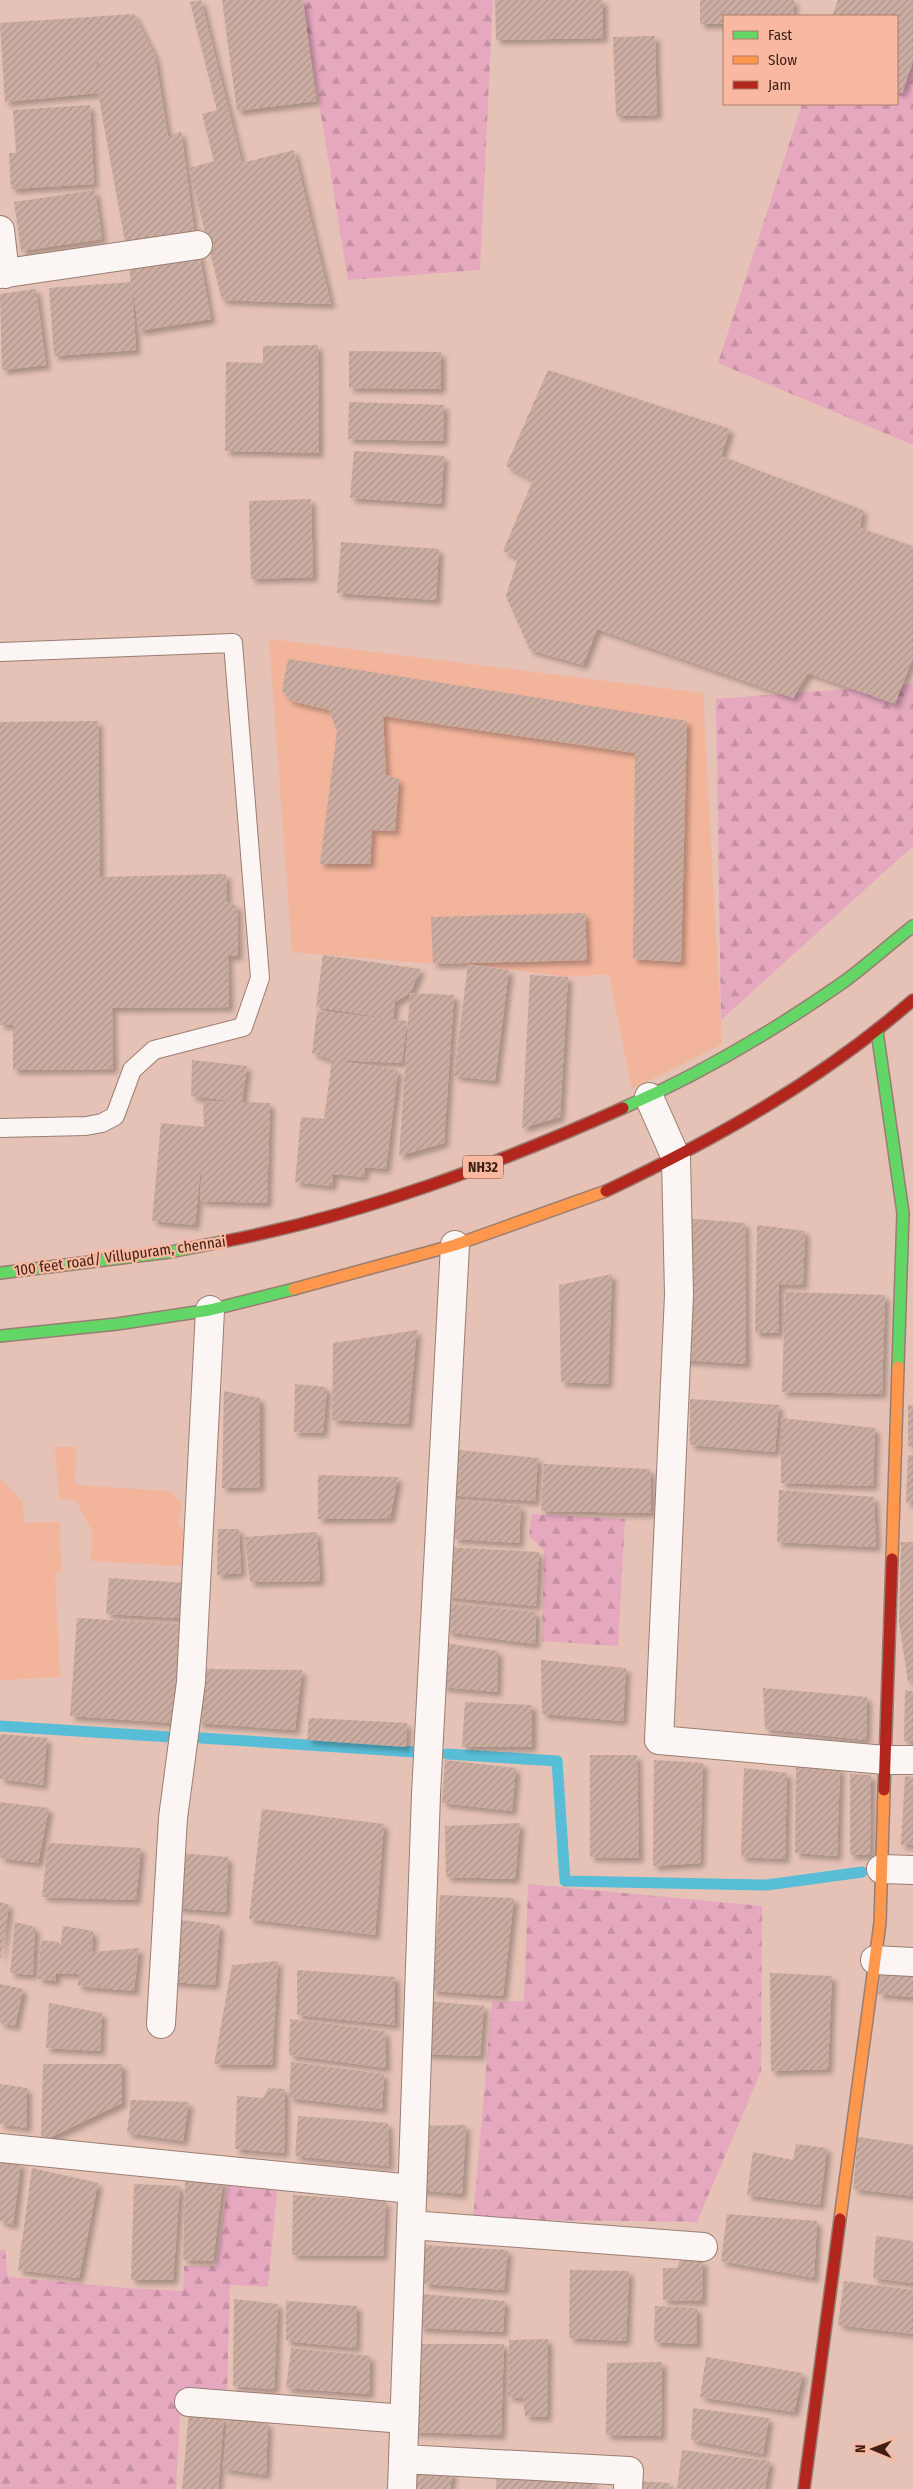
<svg xmlns="http://www.w3.org/2000/svg" width="913" height="2489" font-family="'Fira Sans Condensed',sans-serif">
<style>
.built{fill:#f3b49c}
.forest{fill:url(#forest-firs)}
.lines{fill:none;stroke-linecap:round;stroke-linejoin:round}
.stream{stroke:#58bed7;stroke-width:11}
.building{fill:url(#building-hatch);fill-rule:evenodd;filter:url(#shadow)}
.lane-casing{stroke:#9a7d72;stroke-width:20}
.street-casing{stroke:#9a7d72;stroke-width:30}
.fast-casing{stroke:#9a7d72;stroke-width:14}
.slow-casing{stroke:#9a7d72;stroke-width:14}
.jam-casing{stroke:#9a7d72;stroke-width:14}
.lane{stroke:#fbf6f4;stroke-width:18}
.street{stroke:#fbf6f4;stroke-width:28}
.fast{stroke:#63d668;stroke-width:11}
.slow{stroke:#ff974d;stroke-width:11}
.jam{stroke:#b3261e;stroke-width:11}
.labels{text-anchor:middle;stroke-width:4.5;stroke-linejoin:round;paint-order:stroke}
.shield{fill:#f9b9a1;stroke:#754d3e;stroke-width:1}
.shield-label{font-size:14px;font-weight:bold;fill:#3d1f14}
.street-label{font-size:15px;fill:#3d1f14;stroke:#f9b9a1}
</style>
<defs>
<pattern id="forest-firs" width="22" height="20" patternUnits="userSpaceOnUse" patternTransform="scale(1.25)"><rect width="22" height="20" fill="#e6a8bf"/><path d="M5 1l3.5 6h-7zM16 11l3.5 6h-7z" fill="#c690a3"/></pattern>
<pattern id="building-hatch" width="6" height="6" patternUnits="userSpaceOnUse" patternTransform="scale(1.25)"><rect width="6" height="6" fill="#cbada1"/><path d="M-1 1l2-2M0 6l6-6M5 7l2-2" fill="none" stroke="#af948a"/></pattern>
<filter id="shadow"><feDropShadow dx="4.5" dy="4.5" stdDeviation="2.5" flood-color="#0004"/></filter>
</defs>
<rect width="100%" height="100%" fill="#e5c2b5"/>
<path class="built" d="M269 639 703 693 722 1044 632 1089 609 974 568 977 468 964H433L292 952Z
M55 1447H76L75 1485 170 1491 182 1503 178 1523 185 1534V1566L91 1561 92 1531 76 1500 59 1499Z
M0 1479 23 1502 24 1523 60 1522 61 1572H55L60 1677 0 1680Z"/>
<path class="forest" d="M302 0H493L480 270 348 280Z
M913 61V445L718 363 802 104H897V91L902 92Z
M913 684V846L721 1020 716 699Z
M532 1514 625 1519 618 1646 542 1641 544 1550 529 1536Z
M528 1884 762 1906 761 2071 697 2222 473 2219 492 2002 524 2001Z
M229 2177 278 2181 268 2287 230 2285 227 2394 181 2395 176 2489H0V2250H5L8 2277 127 2288 183 2291 184 2266H216Z"/>
<g class="lines">
<path class="stream" d="M0 1726 170 1737
M201 1738 415 1752
M447 1754 557 1761 565 1881 767 1885 862 1872"/>
</g>
<path class="building" d="M201 0 242 163 294 150 331 304 222 300 189 168 214 161 202 114 217 110 190 2Z
M222 0H303L316 101 237 111Z
M495 0H603V38L496 40Z
M700 0H794L793 16H724V24H700Z
M838 0H913V61L902 93 897 91V16H832Z
M134 14 155 56 168 137 181 131 195 237 126 247 98 93 5 102 0 23ZM95 33 98 62V83Z
M655 36 657 115 616 116 613 37Z
M90 105 94 184 11 189 9 153H16L13 110Z
M95 190 102 239 21 251 14 202Z
M199 253 211 319 139 331 132 285 136 350 54 356 49 288 131 282 129 265Z
M36 289 46 365 2 370 0 294Z
M318 345 319 453 225 451 226 362 263 363V346Z
M349 351 441 352V389L349 388Z
M548 370 730 429 721 456 863 510 860 528 913 546V657L895 704 808 673 793 698 597 629 583 665 530 650 506 596 518 558 503 551 533 480 506 466Z
M349 402 444 405 443 441 348 439Z
M354 451 444 456 441 504 350 498Z
M311 499 313 577 251 579 249 501Z
M341 542 439 549 436 600 337 593Z
M288 659 687 721 681 962 633 959 635 753 383 716 386 775 399 779 395 831 372 830 370 864H320L337 731 329 710 291 701 282 691Z
M98 721 100 877 226 874 227 902 237 906 238 956H228L229 1007 112 1008 113 1069 13 1070V1025H0V722Z
M585 913 587 960 433 964 431 917Z
M323 955 421 969 410 993 395 1002 393 1019 316 1007Z
M468 964 509 970 495 1081 454 1076Z
M530 975 568 977 560 1117 522 1128Z
M410 993 454 995 444 1143 399 1156Z
M317 1011 407 1021 402 1063 334 1060 398 1070 386 1169 365 1167 364 1177 333 1174 332 1186 295 1182 301 1117 324 1119 332 1060 312 1053Z
M192 1060 247 1066 242 1102 270 1103 267 1203 200 1201 203 1145 195 1225 152 1221 161 1123 204 1127 203 1101 240 1102 191 1096Z
M683 1218 745 1223 746 1364 681 1360Z
M757 1225 805 1231 803 1285 779 1284V1333H755Z
M612 1274 608 1384 561 1382 559 1285Z
M785 1292 885 1295 882 1394 782 1392Z
M417 1330 408 1424 332 1420 333 1343Z
M295 1384 327 1387 323 1433 294 1432Z
M224 1391 260 1398V1487L222 1488Z
M690 1399 779 1405 775 1452 690 1445Z
M908 1405 913 1406V1446H908Z
M781 1418 875 1428 873 1486 781 1483Z
M449 1449 538 1458 535 1501 447 1495Z
M908 1455H913V1503H906Z
M544 1464 650 1469 651 1513 541 1511Z
M318 1475 398 1477 390 1518 318 1519Z
M779 1490 874 1497 876 1547 777 1542Z
M457 1500 521 1506 519 1543 454 1539Z
M218 1529H239L241 1573 217 1575Z
M317 1532 320 1581 250 1582 245 1537Z
M901 1542H913V1682H908L899 1622Z
M445 1547 539 1552 536 1606 446 1597Z
M109 1578 186 1583 179 1618 106 1614Z
M447 1603 536 1612 535 1644 447 1632Z
M77 1618 182 1624 175 1723 70 1716Z
M445 1643 498 1651 497 1692 442 1687Z
M541 1660 626 1668 623 1721 542 1714Z
M199 1669 302 1670 295 1730 198 1723Z
M763 1688 867 1697 866 1740 765 1729Z
M905 1690 913 1691V1741H904Z
M465 1702 532 1705V1747H462Z
M309 1718 407 1723 406 1747 307 1740Z
M0 1734 47 1738 43 1785 0 1779Z
M590 1755H637L639 1858 590 1857Z
M445 1760 516 1768 512 1811 442 1803Z
M654 1760 703 1763 700 1863 653 1866Z
M796 1765 840 1768 837 1856 795 1853Z
M744 1768 787 1773 785 1859 741 1857Z
M850 1774 871 1775 870 1855H850Z
M905 1776 913 1777V1845H901Z
M0 1802 49 1808 38 1863 0 1858Z
M262 1809 384 1824 375 1935 249 1919Z
M520 1823 515 1879 446 1877 445 1826Z
M48 1843 141 1848 136 1900 42 1897Z
M179 1853 228 1857 226 1912 176 1908Z
M440 1895 514 1898 503 1996 432 1991Z
M0 1902 9 1905 1 1958H0Z
M174 1919 220 1925 215 1985 171 1982Z
M15 1922 35 1927 33 1975 10 1973Z
M63 1926 93 1931 92 1952 139 1948 134 1991 78 1986V1974L56 1973V1981L38 1979 41 1940 59 1942V1956Z
M278 1961 272 2065 214 2064 232 1965Z
M882 1967 913 1970V1997L878 1994Z
M297 1970 395 1977V2025L297 2015Z
M770 1973 832 1976 828 2069 771 2071Z
M0 1984 23 1989 15 2026 0 2023Z
M427 2001 484 2006 480 2056 425 2054Z
M49 2003 102 2013 100 2051 46 2048Z
M290 2019 385 2031 386 2068 289 2055Z
M291 2062 384 2074 382 2109 289 2098Z
M43 2064H122V2103L41 2142Z
M0 2084 27 2088V2128L0 2124Z
M268 2088 285 2089 284 2153 235 2149 237 2096 263 2098Z
M131 2100 189 2102 183 2141 127 2133Z
M298 2116 388 2123 389 2166 295 2156Z
M466 2125 462 2194 419 2190 421 2126Z
M858 2137 913 2145V2196L853 2189Z
M796 2144 827 2148 820 2205 747 2195 753 2152 793 2160Z
M0 2161 21 2163 13 2225 0 2221Z
M32 2168 98 2183 79 2278 18 2270Z
M185 2181H223L213 2261 183 2260Z
M134 2184 180 2186 173 2280H131Z
M293 2195 386 2201 383 2256 292 2255Z
M727 2214 817 2221 814 2278 721 2261Z
M876 2236 913 2241V2283L873 2278Z
M423 2245 508 2250 504 2290 424 2284Z
M680 2260 703 2261 702 2301 663 2300V2268H677Z
M570 2270 629 2271 626 2341 569 2338Z
M844 2281 913 2290V2334L838 2325Z
M422 2294 505 2301 503 2332 419 2328Z
M234 2299 278 2304 274 2389 233 2386Z
M286 2301 357 2306 356 2348 286 2341Z
M655 2306 697 2308V2344L654 2342Z
M548 2339 547 2417 525 2416 523 2398 508 2397 509 2340Z
M417 2344H504L501 2435 413 2432Z
M291 2348 370 2356 369 2394 286 2388Z
M706 2357 803 2373 794 2412 700 2397Z
M662 2362 661 2436 606 2435 607 2363Z
M693 2408 769 2418 763 2454 691 2440Z
M189 2412 224 2417 218 2489H182Z
M228 2419 268 2423 266 2475 223 2469Z
M682 2450 770 2461 765 2489H677Z
M414 2468 453 2472 450 2489H413Z
M497 2472 593 2482 592 2489H496Z
M636 2481 670 2483 669 2489H636Z"/>
<g class="lines">
<g class="lane-casing">
<path id="lane" d="M0 652 233 643 260 978 243 1027 154 1050 132 1070 115 1116 102 1123 86 1126 0 1128"/>
</g>
<g class="street-casing">
<path id="street" d="M0 230 5 274
M0 274 198 245
M649 1097 676 1158 679 1295 659 1740 885 1760H913
M881 1869 913 1870
M875 1960 913 1962
M161 2024 173 1818 191 1682 210 1310
M0 2148 412 2189
M411 2225 703 2247
M189 2402 404 2419
M403 2459 629 2471 628 2489
M402 2489 426 1794 455 1245"/>
</g>
<g class="fast-casing">
<path id="fast" d="M877 1031 903 1213 898 1367
M623 1108C701 1074 775 1030 845 981 868 964 890 944 913 926
M0 1273 170 1252 226 1241
M0 1336 117 1324 210 1310 294 1289"/>
</g>
<g class="slow-casing">
<path id="slow" d="M294 1289 455 1245 606 1191
M892 1559 898 1367
M840 2219 880 1923 884 1790"/>
</g>
<g class="jam-casing">
<path id="jam" d="M606 1191C716 1139 821 1080 913 1000
M226 1241C365 1214 495 1165 623 1108
M884 1790 892 1559
M804 2489 840 2219"/>
</g>
<use href="#lane" class="lane"/>
<use href="#street" class="street"/>
<use href="#fast" class="fast"/>
<use href="#slow" class="slow"/>
<use href="#jam" class="jam"/>
</g>
<g class="labels">
<rect class="shield" x="463" y="1155.5" width="40" height="23" rx="4"/>
<g class="shield-label">
<text x="483" y="1172">NH32</text>
</g>
<g class="street-label">
<text transform="translate(120 1256) rotate(-8)" y="5">100 feet road/ Villupuram, chennai</text>
</g>
</g>
<rect x="723" y="15" width="175" height="90" fill="#f9b9a1" stroke="#ae7b69"/>
<rect x="733" y="31" width="25" height="8" fill="#63d668" stroke="#ae7b69"/>
<text x="768" y="40" font-size="15" fill="#3d1f14">Fast</text>
<rect x="733" y="56" width="25" height="8" fill="#ff974d" stroke="#ae7b69"/>
<text x="768" y="65" font-size="15" fill="#3d1f14">Slow</text>
<rect x="733" y="81" width="25" height="8" fill="#b3261e" stroke="#ae7b69"/>
<text x="768" y="90" font-size="15" fill="#3d1f14">Jam</text>
<g transform="translate(873 2449) rotate(271)" stroke="#f9b9a1" stroke-width="4" paint-order="stroke">
<path d="M0-4L9 19L0 12L-9 19Z" fill="#3d1f14"/>
<text y="-8" font-size="14" font-weight="bold" text-anchor="middle" fill="#3d1f14">N</text>
</g>
</svg>
